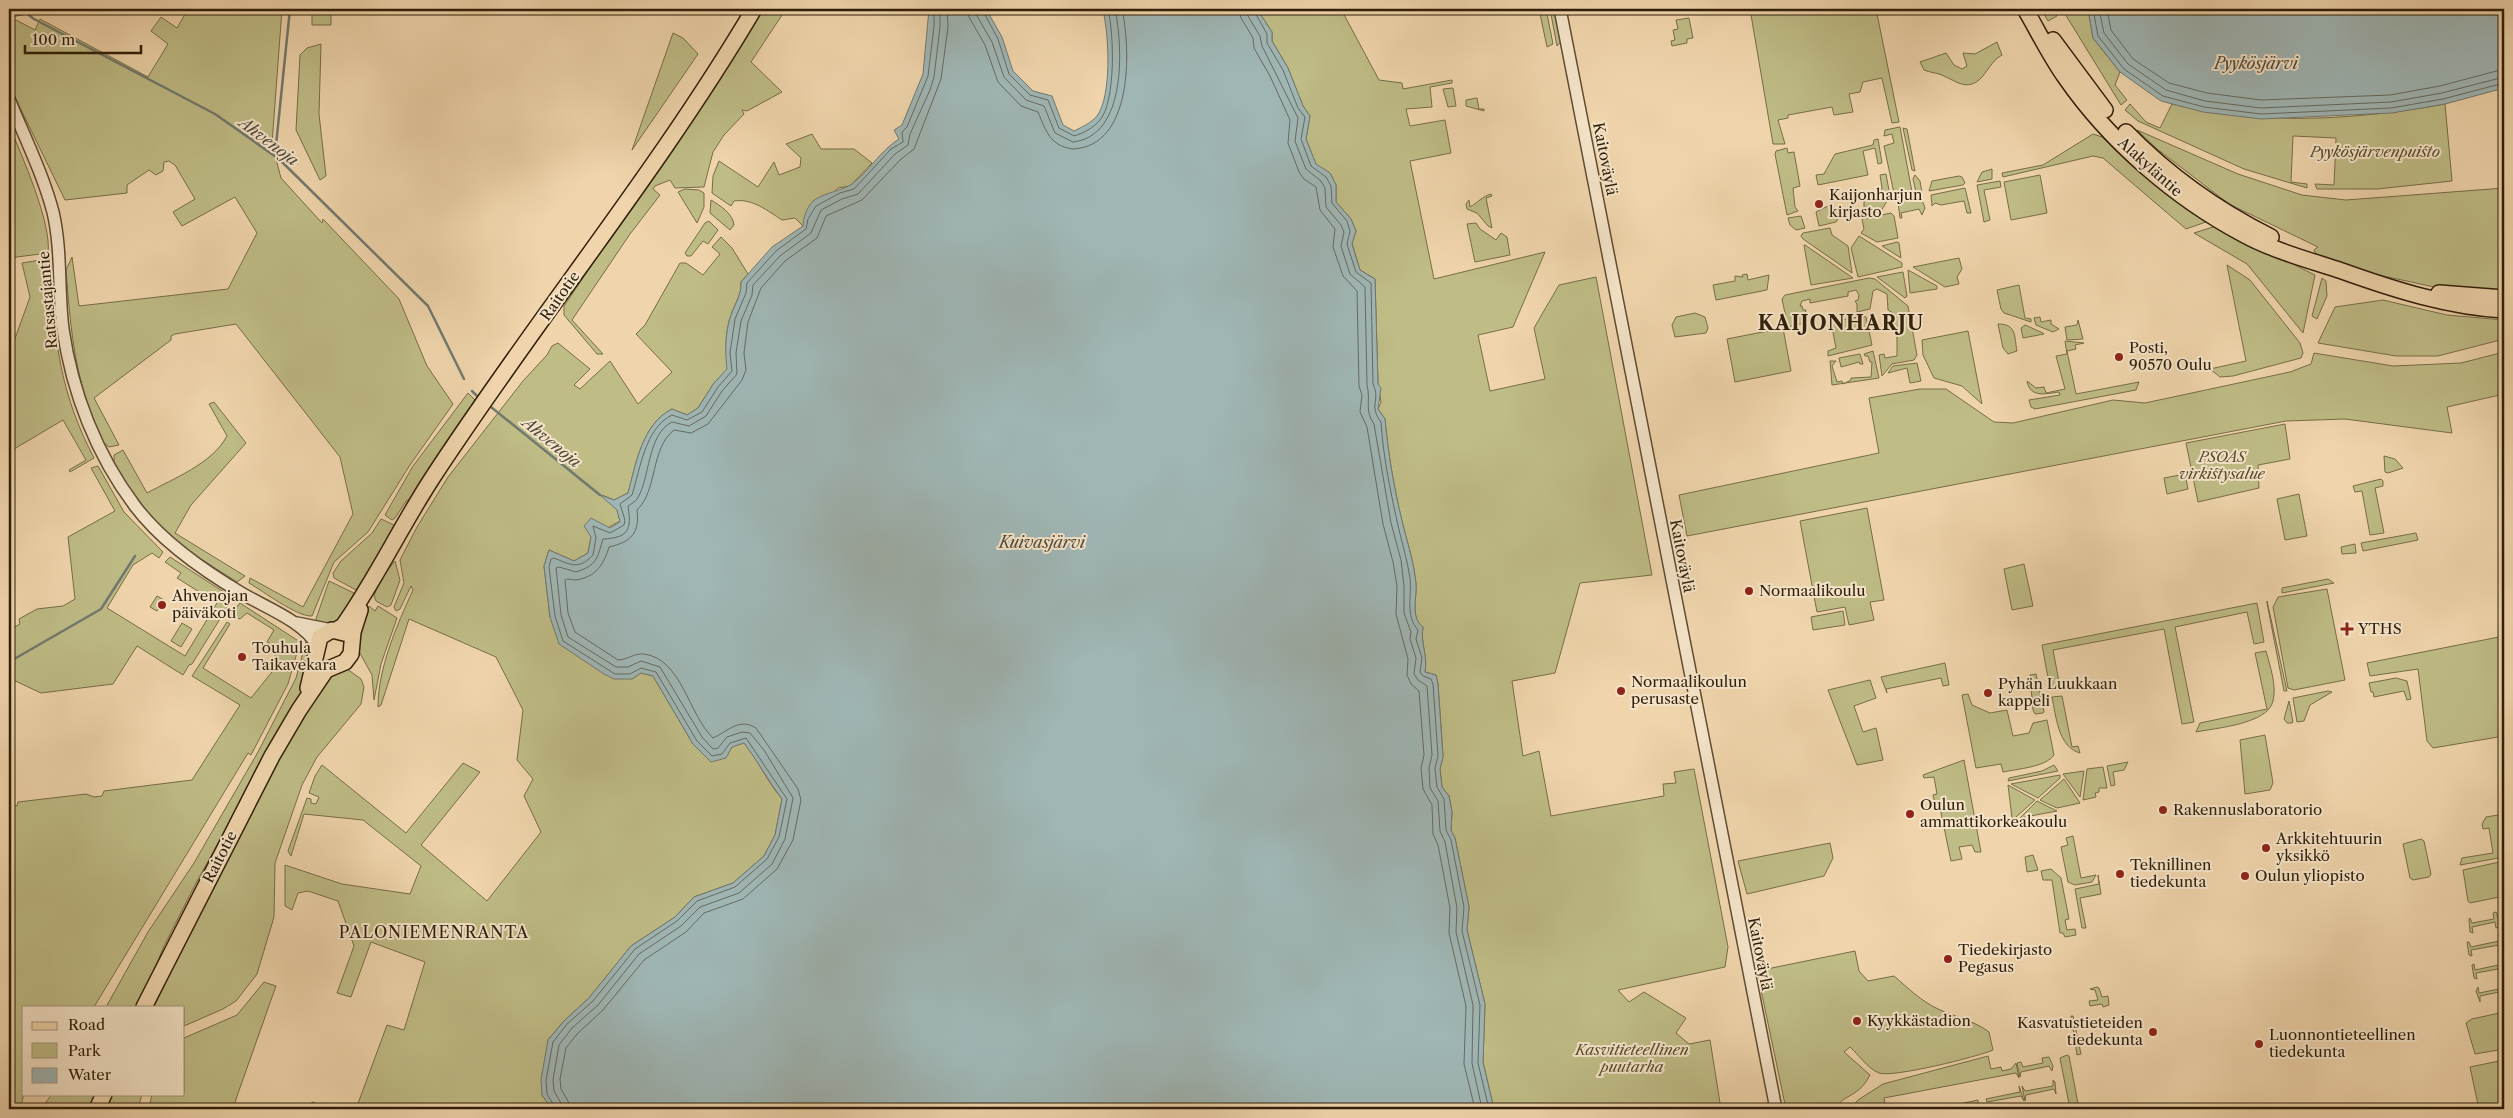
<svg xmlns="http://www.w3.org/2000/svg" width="2513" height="1118" font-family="'Libre Caslon Text',serif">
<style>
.green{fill:#bfbc86;stroke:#776d48}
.water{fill:#9fb6b5;stroke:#727970}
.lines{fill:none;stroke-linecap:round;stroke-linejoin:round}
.shore{stroke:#676a5f;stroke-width:1}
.stream{stroke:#727970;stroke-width:2.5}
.minor-casing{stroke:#5f4c32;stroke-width:14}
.major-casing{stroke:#2f1e09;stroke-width:18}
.minor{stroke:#f5e4c9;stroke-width:11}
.major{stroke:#f0d5ac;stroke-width:15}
.poi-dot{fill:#8f2418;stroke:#f5e4c9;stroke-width:2}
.labels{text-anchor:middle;stroke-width:4;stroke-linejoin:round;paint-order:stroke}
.park-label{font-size:15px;font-style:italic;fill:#5a4d2e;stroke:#f5e4c9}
.street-label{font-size:15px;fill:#2f1e09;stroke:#f5e4c9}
.poi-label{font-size:15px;fill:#2f1e09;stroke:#f5e4c9;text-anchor:start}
.water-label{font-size:16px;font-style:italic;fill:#514c3d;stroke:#f5e4c9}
.neighbourhood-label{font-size:16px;letter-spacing:1px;fill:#2f1e09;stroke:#f5e4c9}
.district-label{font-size:20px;font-weight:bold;letter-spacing:1px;fill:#2f1e09;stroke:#f5e4c9}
</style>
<rect width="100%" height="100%" fill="#f0d5ac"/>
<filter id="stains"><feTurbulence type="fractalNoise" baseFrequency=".004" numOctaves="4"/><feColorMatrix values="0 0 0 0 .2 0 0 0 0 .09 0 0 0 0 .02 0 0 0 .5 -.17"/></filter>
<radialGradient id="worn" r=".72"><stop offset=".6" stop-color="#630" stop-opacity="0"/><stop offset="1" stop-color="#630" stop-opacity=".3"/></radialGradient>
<path class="green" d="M9 9H28L23 15 9 17Z
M188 9H282L272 144 281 178 322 223 323 219 399 299 427 366 453 404 410 465 368 532 334 562 312 616C297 617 263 591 249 583L250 578 303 607 353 514 340 457 236 324 175 334 171 336V340L94 398 119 445 109 447C100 441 98 431 94 421 74 373 70 322 66 270L72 257 79 306 228 289 257 233 235 197 182 226 173 212 195 199 175 165 169 161 164 162 163 171 156 175 149 170 127 185V193L65 200 9 85V21L16 20 35 30 40 19 148 77 168 44 151 31 161 17 177 28Z
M312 9H331V25H312Z
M762 9H786L751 62 782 92 747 111 742 110 744 114 724 135 713 152 704 187 675 188 670 180 655 186 653 189 660 195 630 234 572 320 603 354H597L564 315V306L744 41Z
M1257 9H1341L1379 80 1402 83 1403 89 1452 80V83L1430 87 1432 107 1406 109 1410 126 1445 120 1451 153 1410 161 1434 279 1545 252 1513 327 1478 335 1490 391 1545 379 1534 328 1559 285 1596 277 1652 575 1580 583 1555 673 1512 681 1523 756 1539 751 1551 816 1664 796 1663 784 1676 783 1674 772 1694 769 1728 947 1725 967 1618 990 1629 1002 1644 992 1686 1018 1676 1033 1689 1044 1710 1040 1721 1109H1494L1483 1062 1485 1004 1467 930 1469 907 1455 838 1451 830 1452 812 1449 796 1442 787 1440 769 1443 756 1438 684 1436 675 1425 672C1428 655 1420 643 1423 627 1410 617 1417 599 1416 584 1414 562 1407 542 1402 521 1394 488 1388 453 1385 419L1378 409 1381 402 1378 384 1375 279 1360 270 1352 243 1356 231 1351 219 1336 202V185L1330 173 1316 165 1306 139 1310 116 1303 106 1288 68 1272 41V32Z
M1539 9H1546L1553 44 1547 47Z
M1550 9H1556L1562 40 1557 46Z
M1750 9H1876L1899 122 1892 123 1882 78 1863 82 1860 92 1849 94 1853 112 1834 115 1832 107 1788 115V118L1778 120 1785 144H1773Z
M2041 9H2054L2057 16 2048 21Z
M2062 9H2088L2093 38 2120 72 2115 85 2127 100 2121 105Z
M1689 18 1693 38 1687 39V43L1672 46 1671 41 1675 40 1673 30 1678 29 1676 20Z
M673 33 683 38 698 54 632 150Z
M1997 42 2002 55C1990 62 1988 72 1979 80 1967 90 1957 82 1946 77 1940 73 1931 73 1924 70L1920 62 1946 53 1954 65 1962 69 1967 66 1963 53 1975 54Z
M321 44 319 114 326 176 320 180 296 130 300 55 307 48Z
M1453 88 1456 106 1448 107 1443 89Z
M1477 98 1479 109H1484V111L1466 106V100Z
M2130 104 2146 122 2160 128 2172 104C2261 126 2355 120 2445 104L2452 181 2377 189H2317L2315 184 2334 185 2336 138 2293 136 2291 182 2307 184V188L2244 169 2138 121 2125 110Z
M9 125C21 154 52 223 48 253L9 258Z
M1900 127 1912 192 1911 195 1895 198 1884 146 1894 143 1892 134 1884 136 1885 130Z
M1903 128 1907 129 1915 171 1912 170Z
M2137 130 2238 174 2302 195 2346 200 2504 188V291L2448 290 2365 272 2338 264 2316 254 2314 250 2318 247 2229 204 2157 149Z
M812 134 821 149H854L872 163 850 186 838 188 803 226 795 218 782 220C768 211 752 198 734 201L731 206 712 193 713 176 719 161 758 187 774 162 779 175 800 167 801 158 786 144Z
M2093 134 2102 137 2138 171 2206 222 2186 229 2103 158 2093 156 2003 177 2002 173 2043 165Z
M1878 139 1882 163 1878 164 1875 148 1863 151 1868 175 1818 185 1816 175 1824 174 1835 154 1873 145 1874 140Z
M1787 148 1788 153 1794 152 1800 186 1793 188 1795 207 1798 211 1787 215 1775 154 1776 151Z
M1992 169V179L1977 182 1982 172Z
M1886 174 1890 196 1881 211 1864 215V199C1872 198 1878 195 1882 188L1880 175Z
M1915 175 1920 181 1922 193 1916 192 1913 179Z
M2040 175 2047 213 2011 220 2004 182Z
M1959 176 1962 177 1965 183 1963 185 1929 191 1932 181Z
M2000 181 2001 187 1984 190 1990 220 1984 222 1977 185Z
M1965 188 1971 213H1967L1964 201 1941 205 1935 203 1932 206 1931 195Z
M685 189 699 190 704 193V207L697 223 678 192Z
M1491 194 1492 196 1486 198 1492 228 1488 226 1477 213 1467 209 1466 204 1469 200 1470 207C1477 203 1483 196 1491 194Z
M1921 197 1925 208 1922 215 1919 209 1901 213 1902 218H1900L1898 202Z
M711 200C721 206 733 214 734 225L730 230 710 213Z
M1830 205 1841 212 1838 215 1839 217 1836 222 1819 226 1816 212Z
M1891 213 1894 216 1898 238 1877 242 1861 233 1864 229 1862 219Z
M1801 216 1805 228 1796 230 1790 225 1788 218Z
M709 221 718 230 708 244 703 241 691 256H687L685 253 705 223Z
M1476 223 1480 229 1496 240 1501 233 1507 237 1510 255 1475 262 1467 224Z
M2216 226 2315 275 2303 333 2247 264 2194 233Z
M1830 228 1832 235 1848 246 1852 273 1803 239 1801 236 1803 233Z
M1859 236 1902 263V267L1858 277 1851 248Z
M721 237 732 248 748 274 741 282C742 294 735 303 731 315 725 331 725 352 728 369L714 383 698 408 687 415 672 409C642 424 636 464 628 493L614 500 602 495 617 510 620 521 591 537 588 553 574 561 549 550 544 566 550 617 632 679 641 673 653 676 693 744 732 747 744 742C758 761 767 781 782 799L775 835 764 856 733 883 694 897 675 917 631 946 589 998 564 1021 548 1040 542 1095 552 1109H356L387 1025 404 1030 425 962 371 942 351 997 337 993 354 946 338 901 308 891 298 893 292 910 285 906V865L342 884 410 894 421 866 363 820 304 814 291 856 288 851 307 798 311 799V803L316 804 319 797 309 793 315 776 322 765 406 833 463 763 480 772 421 845 487 901 541 832 524 796 533 779 517 760 523 710 496 657 409 619 381 705 378 707C378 668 397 625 413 590L411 586 400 609 396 611 394 607 404 583 400 560 417 527 448 477 523 381 547 355 552 346 558 343 590 369 574 385 580 389 610 361 638 404 672 372 636 334 645 325 680 263H686L703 275 720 254 712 247Z
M1899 243 1901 258 1882 246 1897 242Z
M1804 245H1805L1853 278 1811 285Z
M1959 258 1962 269 1957 277 1959 284 1945 287 1913 267Z
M40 260 46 263 50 270C55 342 60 393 94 458L70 472 69 470 86 460 63 420 9 452V355L30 297 22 263Z
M2227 265 2250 280 2300 343 2303 353 2301 358 2233 376 2220 377 2210 369 2246 361Z
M1908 270 1937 286V289L1910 293Z
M1903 272 1907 296 1905 298 1877 277Z
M1747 274 1748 280 1769 275 1767 290 1716 300 1713 285 1735 281V276L1743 277 1742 275Z
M1869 278 1875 279 1908 306 1917 355 1914 360 1892 364 1882 376 1879 355 1884 354 1885 358 1897 356V337C1889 331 1895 324 1893 313L1888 310 1887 294 1877 289 1873 291 1870 309 1857 312V304L1855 301 1858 300 1859 295 1856 290 1848 292V296L1810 303V299L1802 301 1800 306H1802L1803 310H1806L1805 314 1808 322 1788 327 1782 299 1785 295Z
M2322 278 2326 281 2327 296 2317 319 2312 316Z
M2019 285 2025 318 2031 319V322L2004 313 2001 309 1997 290Z
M2383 300 2447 315 2504 320V339L2438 356H2396L2318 343 2335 307Z
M1695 313 1705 317 1708 328 1706 333 1675 337 1672 325 1676 317Z
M1864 316 1866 317 1872 345 1828 356V351L1836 348 1831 322Z
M2040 317 2041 322 2051 320V324L2059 329 2053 332 2036 325 2034 318Z
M2078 320 2083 339 2067 340 2065 327 2077 325Z
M1998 324C2017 324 2014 336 2017 351L2008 354 2003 348Z
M2025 325 2043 333 2044 334 2023 338 2021 328Z
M1783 328 1791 371 1735 382 1727 339Z
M1968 331 1982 404 1962 386 1934 378 1923 355 1922 340Z
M2065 341 2084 343 2075 345 2076 349 2067 351 2076 394 2139 382 2136 390 2035 409 2031 407 2029 400 2060 395 2059 392C2045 394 2030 398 2027 381L2036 388 2044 387 2046 393 2065 389 2056 356 2067 354Z
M1873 351 1879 378 1832 385 1830 361H1836L1832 366 1837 382 1842 381 1843 384 1851 380V378L1871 377 1872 362H1870L1868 356H1865L1864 354Z
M2504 352V394L2447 407 2452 433 2345 419 2286 421 1687 536 1679 495 1879 453 1869 398 1920 389H1946L1994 422 2013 423 2113 400 2145 403 2290 372 2311 364 2314 353 2393 366 2461 363Z
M1860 354 1863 364H1860L1859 362 1841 367 1839 358Z
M1917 363 1921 381 1910 383 1907 368 1888 373 1893 366Z
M468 393 476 401 426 479 409 500H407L395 518 392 520 385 515 413 466Z
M214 402 246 443 191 505 175 533 245 576 237 582 176 543 149 517 118 472 114 462V455L123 450 147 493C174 478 212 464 227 436L209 404Z
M2285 424 2290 459 2258 465 2259 488 2198 502 2186 443Z
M2384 456 2395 459 2403 468 2388 473 2385 472Z
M98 466 124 512 163 552 159 558 152 553 133 565 107 608 185 656 217 603 177 578 181 573 165 562 170 557 233 598 192 664 189 665 183 675 137 646 113 684 41 693 9 678V630L20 624 19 619 37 609 63 606 75 599 68 537 115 511 91 468Z
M2185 474 2188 489 2167 494 2164 478Z
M2381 479 2383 481V486L2375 488 2384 533 2370 535 2362 491 2355 492 2353 486Z
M2299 494 2307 536 2285 540 2277 499Z
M1867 508 1884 600 1870 602 1874 620 1849 625 1845 607 1817 612 1800 521Z
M381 519 394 525 387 543 365 582 362 581 356 590 334 578 333 573 341 561 372 533Z
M2416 533 2418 540 2363 551 2361 543Z
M2355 544 2356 553 2342 554 2341 547Z
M395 561 400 580 391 605 387 607 376 601 374 596 381 578Z
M2024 564 2033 606 2012 610 2004 569Z
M2328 579 2334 583 2282 593V588Z
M329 581 354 593 350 602 352 604 339 624 314 625Z
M2327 589 2345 680 2294 690 2288 688 2273 607 2278 597Z
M157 596 164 600 157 611 150 607Z
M2267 601 2287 691H2284L2267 603Z
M240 603 300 642 288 684 251 755 248 753 94 1007H24V1094L20 1109H9V805L17 806 18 802 86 794 94 797 102 796 104 791 192 780 240 705 192 676 227 622 230 624 203 668 251 698 276 667 270 664 279 649 267 642 274 630 247 613 240 619 230 616Z
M2257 603 2264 642 2254 644 2247 612 2175 627 2194 722 2182 724 2164 629 2053 650 2060 687 2050 689 2042 645Z
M369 606 375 611 378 606 397 618 381 664 374 700 372 675 356 646Z
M1843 611 1845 625 1813 630 1811 617Z
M182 623 192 629 181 647 171 641Z
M2504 636V736L2433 748 2427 741 2418 669 2370 676 2367 663Z
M307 638 311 643 304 688 298 700 196 883 164 946 139 1007H106L148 932 194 863 258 752 296 678Z
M2266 651C2270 666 2277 686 2273 701 2268 724 2216 728 2196 732L2200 723 2267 709 2255 653Z
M1945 663 1949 685 1943 686 1941 678 1886 689 1887 693 1881 677Z
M347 669 361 679 364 687 361 704 317 757 302 785 275 863 274 917 257 974 236 1001 223 1009 184 1026V1007H154L228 850 325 676Z
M2036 674 2044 712 2043 713 2035 714 2033 710 2030 675Z
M2396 678 2407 681 2411 699 2407 700 2404 691 2374 697 2373 692H2371L2369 683Z
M1870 680 1876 698 1854 706 1863 732 1876 728 1883 760 1857 765 1828 690Z
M2328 691 2332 692 2310 705 2304 721 2297 722 2293 698Z
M1968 694 1972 705 1990 713 2007 710 2013 736 2029 733 2033 723 2047 720 2054 755C2046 767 2017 769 2003 772L2001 764 1976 768 1962 695Z
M2062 696 2072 747 2078 746 2080 753C2058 747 2056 716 2052 697Z
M2289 701 2293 722 2292 723H2287L2284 719Z
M2265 735 2273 783 2270 790 2245 794 2240 740Z
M1964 760 1981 852H1975L1972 845 1959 847 1962 859 1951 861 1940 808H1936L1933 795 1937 794 1934 777 1924 778 1923 775Z
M2128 762 2124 770 2113 772 2115 785 2111 786 2107 766Z
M2054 765 2058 771 2008 781 2009 778 2042 771Z
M2103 767 2107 788H2099V792L2095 793 2096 797 2083 800 2087 769Z
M2084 771 2080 797 2063 774Z
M2060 775V778L2038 798 2011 784Z
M2064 779 2080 803 2057 808 2040 800Z
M2008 785 2035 800 2015 818H2012Z
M2037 801 2057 811 2020 818Z
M2504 814V857L2460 865 2462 858 2493 853 2489 828 2483 829 2482 824 2486 817Z
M2073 836 2081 878 2096 875 2092 882 2075 885 2068 882 2061 847 2068 845 2066 838Z
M2421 839 2424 841 2431 874 2429 877 2413 880 2410 878 2403 844Z
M1830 843 1833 858 1824 876 1747 894 1738 861Z
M2033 855 2038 870 2027 872 2025 857Z
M2504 861V896L2470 903 2468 901 2463 870Z
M2051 869 2061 878 2069 919 2065 920 2067 930 2075 929 2076 935 2065 937 2063 933H2060L2052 880H2043L2041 871Z
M2098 875 2101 894 2080 898 2086 928H2082L2075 889 2099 884Z
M2496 912 2498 918 2504 917V920L2498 922 2499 927 2496 928 2495 922 2472 927 2473 933 2470 932 2469 919 2470 918 2472 923 2494 919 2493 913Z
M2498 935H2501L2502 940H2504V950H2501L2499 945 2471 950 2472 956 2469 955 2467 942H2469L2471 947 2499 941Z
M1855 951 1859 971 1868 981 1894 976C1908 988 1921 1001 1938 1009 1955 1017 1975 1021 1989 1032L1993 1050C1977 1057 1892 1078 1879 1073 1867 1068 1859 1055 1850 1047L1844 1052 1870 1075C1858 1098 1847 1092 1834 1109H1786L1757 971Z
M2503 958H2504V968L2476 973 2477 979 2474 978 2472 965 2474 964 2475 970 2503 964Z
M264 982 276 986 236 1099 235 1104 242 1109H149L152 1094H184V1038L237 1015Z
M2097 987 2099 988 2102 997 2108 996 2109 1005 2103 1007 2102 1004 2090 1006 2089 1001 2098 1000 2095 990 2090 989Z
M2478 987 2479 993 2504 988V991L2480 996V1002L2476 991Z
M2504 1012V1049L2475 1054 2466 1023 2472 1019Z
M2071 1016H2073L2081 1054 2077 1055Z
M2067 1055 2069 1056 2079 1109H2070L2060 1058Z
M1988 1056 1991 1069 2001 1067 2002 1071 2011 1069 2016 1063 2019 1078 2016 1073 1884 1098 1886 1109H1850L1858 1100 1883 1084Z
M2049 1057 2053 1066 2052 1071 2049 1066 2021 1072 2020 1077 2017 1063 2021 1062 2023 1067 2043 1063 2042 1058Z
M2504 1060V1109H2479L2470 1067Z
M2053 1080 2055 1082 2056 1094 2054 1089 2026 1095 2025 1101 2022 1086 2025 1091 2053 1086Z
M2019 1086 2024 1101 2021 1096 1987 1102 1986 1099 2020 1092Z
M52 1094H99L92 1109H41Z
M113 1094H142L138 1109H106Z
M1978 1100V1104L1950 1109H1935Z
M312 1102 334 1109H309Z"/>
<path class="water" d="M929 9H986L1002 37 1013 71 1033 91 1052 96 1063 125 1074 131C1082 127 1091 123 1097 116 1112 96 1109 34 1103 11L1101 9H1257L1272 32V41L1288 68 1303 106 1310 116 1306 139 1316 164 1330 173 1336 185V202L1351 219 1356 231 1352 244 1360 270 1375 279 1378 384 1381 388 1378 409 1385 419C1388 453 1394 488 1402 521 1407 542 1414 562 1416 584 1417 599 1410 617 1423 627 1420 643 1428 655 1425 672L1436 675 1438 684 1443 757 1440 769 1442 787 1449 796 1452 812 1451 830 1455 838 1469 907 1467 930 1485 1004 1483 1062 1494 1109H552L542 1095 541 1080 548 1040 564 1021 589 998 631 946 675 917 694 897 733 883 764 856 775 835 782 799C768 781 758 761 744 743L732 747 726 758 711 762 693 744 653 676 641 673 632 679H614L604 674 559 644 550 617 544 566 549 550 574 561 588 553 591 537 584 526 591 518 610 528 620 522 617 510 600 495 614 500 628 493C636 464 642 424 672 409L687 415 698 408 714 383 727 369C725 352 725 332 731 315 735 304 742 294 741 282L772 247 803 226C803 218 807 207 813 201 823 193 844 190 852 184 869 171 880 151 899 139L894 130 902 125 923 74Z
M2088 9H2504V88L2445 104 2392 113 2261 119 2203 112 2161 101 2120 72 2093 38Z"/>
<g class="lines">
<path class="shore" d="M968 9 969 17 985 45 998 82 1021 106 1038 112C1046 131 1050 146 1073 149 1133 146 1131 50 1122 9
M975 9 977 16 992 42 1004 77 1026 100 1044 106 1055 133 1073 142C1127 136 1123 47 1115 9
M982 9 998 39 1009 74 1030 95 1048 100 1059 128 1074 136C1084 133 1093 128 1100 120 1116 101 1114 33 1108 9
M1239 9 1241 18 1253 38 1254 48 1270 76 1290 120 1288 143 1299 172 1304 179 1316 187 1320 210 1335 229 1333 247 1343 276 1357 291 1359 386 1362 395 1360 412 1367 427 1383 524 1393 562 1397 586 1396 614 1408 659 1407 675 1411 684 1419 691 1424 755 1421 768 1423 789 1432 805 1433 834 1438 845 1450 908 1449 933 1466 1006 1464 1064 1475 1109
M1247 9 1248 16 1260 36 1262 46 1298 118 1295 141 1306 169 1321 181 1325 188 1326 207 1341 225 1344 232 1341 246 1350 274 1365 287 1367 385C1371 401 1364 410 1374 424L1391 523 1401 560 1404 586V613L1411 632 1410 639 1416 658 1414 674 1418 680 1427 686 1432 755 1429 768 1430 788 1438 801 1440 831 1445 842 1457 908 1456 932 1473 1005 1472 1063 1482 1109
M1253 9 1267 34V43L1283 70 1298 108 1305 117 1301 139 1311 166 1326 177 1331 186 1332 203 1347 221 1350 231 1347 244 1356 272 1371 283 1373 384C1381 401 1368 405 1381 422 1383 455 1390 489 1397 521 1401 540 1407 558 1410 578 1412 595 1405 616 1418 630L1416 639 1422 658 1420 672 1423 676 1431 679 1433 684 1438 756 1435 768 1437 787 1444 799 1446 830 1451 840 1464 907 1462 931 1480 1005 1478 1063 1489 1109
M2093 9 2098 36 2124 69 2163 96 2204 107 2261 114 2391 108 2443 99 2504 83
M2099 9 2104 33 2128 64 2166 90 2205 101 2261 108 2391 102 2442 93 2504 77
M2107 9 2111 30 2133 59 2169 83 2207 93 2261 100 2390 95 2440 86 2504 69
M556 1109 547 1094 546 1080 553 1042 567 1024 593 1001 635 949 677 921 697 901 735 887 767 859 779 837 787 799 746 738 730 743 722 754 712 756 697 741 656 672 641 668 630 674H615L563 641 555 616 549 567 551 559 554 558C571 565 579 570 593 555L596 538 593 526 610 533 624 525 625 520 620 504 632 495C640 470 645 428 672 415L687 420 702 412 718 387 732 371 730 353 735 319 746 293 747 283 776 251 806 229 808 219 816 206 840 193 854 189 891 149 903 142 902 132 907 127 928 76 934 26V9
M562 1109 561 1103 554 1091 553 1080 559 1045 572 1028 598 1005 639 954 681 926 700 907 739 893 772 864 785 839 793 798 764 750 750 733 742 732 727 737 718 748 713 749 702 737 660 667 641 661 628 667H616L568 637 561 615 556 568 559 567 576 572C598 565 597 558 603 539 628 538 632 530 628 506 631 504 635 502 637 499 650 480 647 434 672 422L689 426 706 416 722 391 737 374 736 353 741 321 752 295 753 285 780 256 811 233 821 210 842 199 858 194 895 154 908 145 910 134 930 90 934 77 940 27V9
M570 1109 568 1101 561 1089 560 1079 566 1048 577 1034 603 1010 644 960 686 932 704 913 743 899 777 869 793 840 801 800 798 789 756 728C739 717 727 732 713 738 688 714 682 659 644 654 634 653 627 660 618 660L575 632 568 613 565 580C569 578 571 580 576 580 596 577 604 564 609 547 631 542 640 533 637 510 658 490 650 449 674 430L691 433 708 424 742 380 746 370 744 353 748 322 761 288 785 261 817 238 826 216 862 200 900 160 914 149 941 79 948 27 947 9"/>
<path class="stream" d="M21 9 34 19 215 114 279 159 428 306 464 379
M279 159 276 145 290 9
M472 391 479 398
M491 407 600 495
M9 662 101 609 135 556"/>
<g class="minor-casing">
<path id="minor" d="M1560 9 1776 1109
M9 99C24 136 43 174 53 212 62 251 58 290 63 329 72 392 96 454 135 506 162 542 204 571 243 594 267 608 302 621 317 645
M297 623 332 630"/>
</g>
<g class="major-casing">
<path id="major" d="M2025 9C2038 31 2050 56 2065 77 2109 141 2175 198 2243 234 2274 251 2309 260 2342 271 2395 290 2449 307 2504 310
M2053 40 2105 110
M2126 132C2168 175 2217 210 2271 237
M2439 293 2504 298
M336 630 343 626C376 579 400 528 431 480 535 320 657 173 754 9
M308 688 320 637 332 630 344 633
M144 1007 272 756 299 710 326 670 345 662 351 654 353 632 360 610
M97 1109 104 1094"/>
</g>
<use href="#minor" class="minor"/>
<use href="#major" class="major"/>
</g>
<g class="poi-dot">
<circle cx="1819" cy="204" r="5"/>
<circle cx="2119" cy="357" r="5"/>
<circle cx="1749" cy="591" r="5"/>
<circle cx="162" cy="605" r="5"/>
<path d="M2344.5 621.5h5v5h5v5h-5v5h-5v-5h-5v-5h5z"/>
<circle cx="242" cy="657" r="5"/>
<circle cx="1621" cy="691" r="5"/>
<circle cx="1988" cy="693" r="5"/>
<circle cx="2163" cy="810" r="5"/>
<circle cx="1910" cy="814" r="5"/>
<circle cx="2266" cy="848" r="5"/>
<circle cx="2120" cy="874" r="5"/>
<circle cx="2245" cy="876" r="5"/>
<circle cx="1948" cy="959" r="5"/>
<circle cx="1857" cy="1021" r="5"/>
<circle cx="2153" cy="1032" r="5"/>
<circle cx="2259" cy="1044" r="5"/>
</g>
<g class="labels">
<g class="park-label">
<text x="2375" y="157">Pyykösjärvenpuisto</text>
<text x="2222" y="462">PSOAS<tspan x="2222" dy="17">virkistysalue</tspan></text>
<text x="1632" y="1055">Kasvitieteellinen<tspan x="1632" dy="17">puutarha</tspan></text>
</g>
<g class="street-label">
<text transform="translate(1605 159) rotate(79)" y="5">Kaitoväylä</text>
<text transform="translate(2150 167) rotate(42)" y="5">Alakyläntie</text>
<text transform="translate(560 296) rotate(-55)" y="5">Raitotie</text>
<text transform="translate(48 300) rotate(-95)" y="5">Ratsastajantie</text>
<text transform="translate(1682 556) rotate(79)" y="5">Kaitoväylä</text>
<text transform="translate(220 857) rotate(-63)" y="5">Raitotie</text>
<text transform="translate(1760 954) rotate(79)" y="5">Kaitoväylä</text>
</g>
<g class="poi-label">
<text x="1829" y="200">Kaijonharjun<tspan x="1829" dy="17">kirjasto</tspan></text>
<text x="2129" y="353">Posti,<tspan x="2129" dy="17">90570 Oulu</tspan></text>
<text x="1759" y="596">Normaalikoulu</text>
<text x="172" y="601">Ahvenojan<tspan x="172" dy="17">päiväkoti</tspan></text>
<text x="2358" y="634">YTHS</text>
<text x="252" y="653">Touhula<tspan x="252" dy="17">Taikavekara</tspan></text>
<text x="1631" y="687">Normaalikoulun<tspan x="1631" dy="17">perusaste</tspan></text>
<text x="1998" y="689">Pyhän Luukkaan<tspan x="1998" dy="17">kappeli</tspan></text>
<text x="1920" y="810">Oulun<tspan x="1920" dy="17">ammattikorkeakoulu</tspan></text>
<text x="2173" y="815">Rakennuslaboratorio</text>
<text x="2276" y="844">Arkkitehtuurin<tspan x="2276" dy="17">yksikkö</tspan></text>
<text x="2130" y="870">Teknillinen<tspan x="2130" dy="17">tiedekunta</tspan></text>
<text x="2255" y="881">Oulun yliopisto</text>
<text x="1958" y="955">Tiedekirjasto<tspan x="1958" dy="17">Pegasus</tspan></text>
<text x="1867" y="1026">Kyykkästadion</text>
<text x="2143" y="1028" text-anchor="end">Kasvatustieteiden<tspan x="2143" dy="17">tiedekunta</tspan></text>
<text x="2269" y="1040">Luonnontieteellinen<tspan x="2269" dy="17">tiedekunta</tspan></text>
</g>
<g class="water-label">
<text x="2256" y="69">Pyykösjärvi</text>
<text transform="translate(269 141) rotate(37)" y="6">Ahvenoja</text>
<text transform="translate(552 442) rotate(39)" y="6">Ahvenoja</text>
<text x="1042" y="548">Kuivasjärvi</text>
</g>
<g class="neighbourhood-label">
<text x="434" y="938">PALONIEMENRANTA</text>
</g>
<g class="district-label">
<text x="1841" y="330">KAIJONHARJU</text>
</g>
</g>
<rect width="2513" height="1118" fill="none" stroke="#f0d5ac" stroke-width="30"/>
<rect x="10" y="10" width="2493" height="1098" fill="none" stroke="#2f1e09" stroke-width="2.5"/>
<rect x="15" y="15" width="2483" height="1088" fill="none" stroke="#2f1e09"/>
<rect x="22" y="1006" width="162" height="90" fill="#f5e4c9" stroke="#a6957c"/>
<rect x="32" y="1022" width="25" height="8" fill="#f0d5ac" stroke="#a6957c"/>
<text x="68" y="1030" font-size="15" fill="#2f1e09">Road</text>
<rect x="32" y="1043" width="25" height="15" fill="#bfbc86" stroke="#a6957c"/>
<text x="68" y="1056" font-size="15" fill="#2f1e09">Park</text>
<rect x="32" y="1068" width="25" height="15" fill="#9fb6b5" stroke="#a6957c"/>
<text x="68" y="1080" font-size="15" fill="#2f1e09">Water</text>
<path d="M25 45v8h116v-8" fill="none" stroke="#2f1e09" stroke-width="2.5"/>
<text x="32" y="45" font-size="15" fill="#2f1e09" stroke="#f5e4c9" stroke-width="4" paint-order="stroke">100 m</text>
<rect width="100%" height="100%" filter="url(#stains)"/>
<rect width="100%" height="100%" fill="url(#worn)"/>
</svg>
